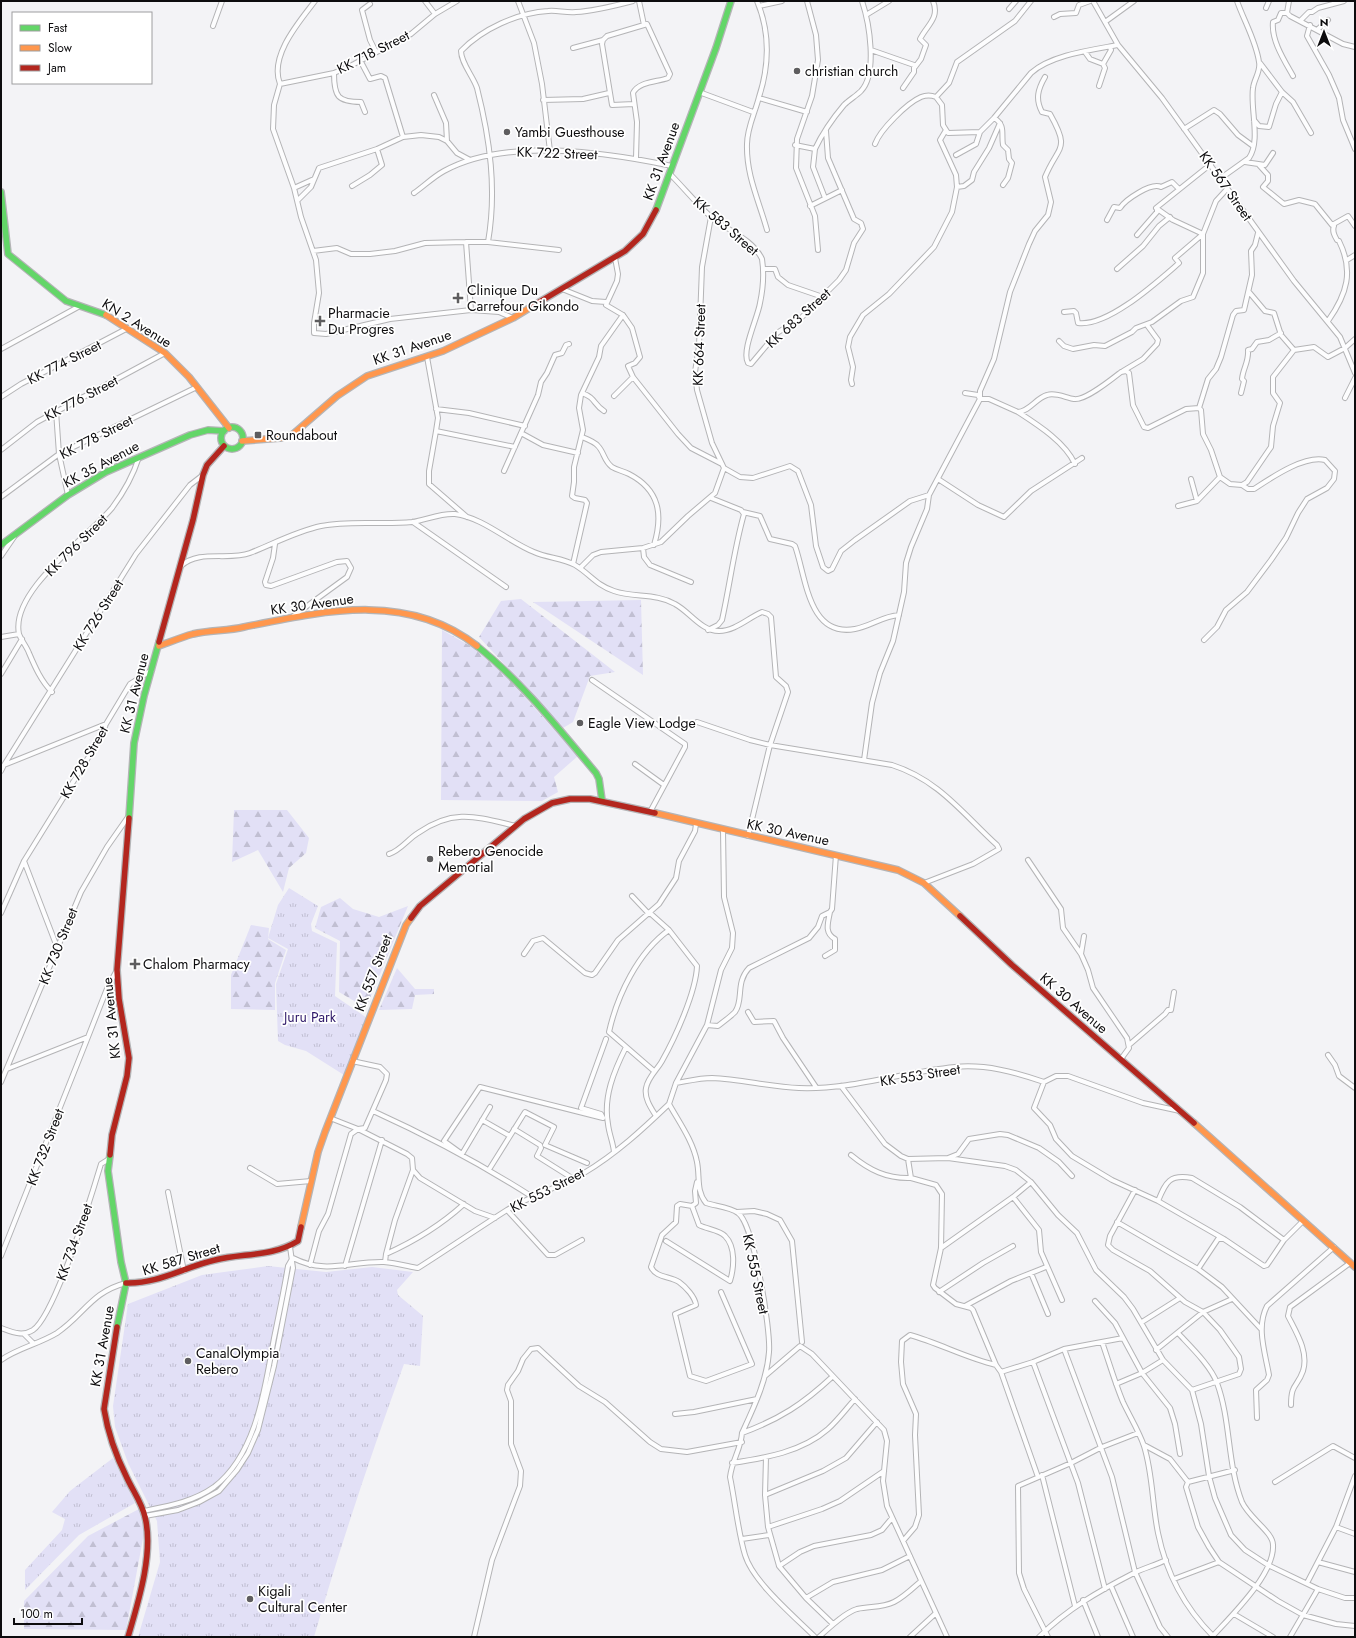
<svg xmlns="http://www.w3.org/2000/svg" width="1356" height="1638" font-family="Jost,sans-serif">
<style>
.grass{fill:url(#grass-tufts)}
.forest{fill:url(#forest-firs)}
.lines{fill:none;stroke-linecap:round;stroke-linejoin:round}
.street-casing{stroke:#b4b4b6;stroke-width:6}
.fast-casing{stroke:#b4b4b6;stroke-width:8}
.slow-casing{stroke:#b4b4b6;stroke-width:8}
.jam-casing{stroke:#b4b4b6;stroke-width:8}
.street{stroke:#fdfdfe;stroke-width:4}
.fast{stroke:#63d668;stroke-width:5.5}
.slow{stroke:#ff974d;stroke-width:5.5}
.jam{stroke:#b3261e;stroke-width:5.5}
.poi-dot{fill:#5e5d5f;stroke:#fff;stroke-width:1.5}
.labels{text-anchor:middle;stroke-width:3.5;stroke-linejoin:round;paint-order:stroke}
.street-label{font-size:14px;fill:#0d0c0e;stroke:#fff}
.poi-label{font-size:14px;fill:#0d0c0e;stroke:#fff;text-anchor:start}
.park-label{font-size:14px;fill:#301a6a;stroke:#fff}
</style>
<defs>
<pattern id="grass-tufts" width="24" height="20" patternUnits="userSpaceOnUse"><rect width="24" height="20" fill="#e2e0f6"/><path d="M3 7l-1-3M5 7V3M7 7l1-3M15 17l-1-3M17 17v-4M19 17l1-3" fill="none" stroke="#c1bfd2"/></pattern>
<pattern id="forest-firs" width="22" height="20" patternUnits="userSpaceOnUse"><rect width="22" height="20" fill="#e2e0f6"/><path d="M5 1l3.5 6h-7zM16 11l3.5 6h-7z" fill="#c1bfd2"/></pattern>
</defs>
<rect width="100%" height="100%" fill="#f3f3f6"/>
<path class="grass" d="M289 888 318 906 311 924 312 931 337 943 335 996 367 1018 344 1075 306 1051 285 1045 278 1041 276 984 288 949 268 938 278 905Z
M268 1266 326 1272 372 1267 413 1272 397 1290 398 1295 423 1316 420 1366 404 1364C371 1454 341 1544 314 1637H138L160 1562 157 1521 128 1463 115 1427 113 1406 128 1304 202 1275Z
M113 1458 135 1503 79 1535 25 1590V1570L62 1530 65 1519 52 1512 70 1491Z"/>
<path class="forest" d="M521 599 615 672 590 676 573 722 563 728 479 637 501 601Z
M641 600 643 675 533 602Z
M442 630 472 647 503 673 578 756 554 777 558 792 542 801 441 800Z
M234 810H287L309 838 306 853 289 868 283 892 258 850 232 862Z
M340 898 353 909 379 917 408 906 366 1008 339 992 340 941 315 928 321 907Z
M251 925 269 928 268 939 286 950 275 983V1010L231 1009V975Z
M397 968 415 989H434V994L415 995 412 1009 379 1010Z
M139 1509 144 1533 126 1630 24 1629V1601L88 1536Z"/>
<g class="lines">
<g class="street-casing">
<path id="street" d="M425 1 435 14
M518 1 534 43 542 84 550 151
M639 1 644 25
M757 1C770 32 769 66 759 97 755 113 747 128 747 144 746 175 759 201 767 230
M807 1 816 35 818 60 812 96 797 139 796 168 815 216 818 250
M1093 1 1118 45 1162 98 1294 281 1340 337 1355 373
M1289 1 1287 13 1290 16 1343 44 1355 47
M370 4 362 10 370 40 376 52
M759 6 782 1
M1266 8 1269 1
M1009 9 1016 1
M1287 13H1281L1278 20 1273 22C1271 40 1284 60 1293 76
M866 15 889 1
M1054 17 1060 14 1076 13 1079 5 1090 1
M1300 21 1309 12H1312L1318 8 1344 1
M1105 22 1134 1
M1310 25 1307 36 1329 75 1339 98 1343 120 1355 149
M213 26 222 1
M1317 30 1328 20
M573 48 603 40
M871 50 914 65V72L903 88
M1085 52 1090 59 1103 64
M360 60 370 79 381 76 385 78 403 137
M1260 63 1282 92 1293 102 1311 133
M915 67 921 59 926 45 920 39C927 25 940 18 933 1
M334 73C334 97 338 102 361 102L365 112
M280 84 274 105 273 129 294 188 301 217 316 260 319 293 314 323V333L326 334 390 319 471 310 499 312 513 318
M280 84 334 73 354 64 411 34 435 14 457 1
M280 84C269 56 299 22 315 1
M1099 86 1105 68 1103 64 1111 50 1110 47
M699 92 753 112
M434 95 446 123 447 141
M936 97 949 83 957 62 1015 21 1031 1
M759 98 807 112
M543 100 583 99 609 93
M634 104 612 105 602 44 603 40 607 36 644 25
M994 118C1006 125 1001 134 1003 145L1008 150 1009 159 1012 163 1008 178 1003 185
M1254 120 1259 126 1269 127 1276 104 1282 92
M1184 129 1214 110 1220 114 1238 135 1253 146
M875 144C880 130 907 103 921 97 926 95 931 95 936 97L942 105 943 125 948 133 980 132 994 118 1031 73C1051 55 1091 50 1118 45
M795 145 815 149C822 134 833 118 844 105 849 100 856 96 861 91 878 73 869 22 862 1
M815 149 813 167 825 198
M956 155 976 144 980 132
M636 158 637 122 633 93C639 81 658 82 668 78L670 74 647 24 644 25
M1245 162 1265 165 1273 153
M1259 165 1268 175V181L1263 187 1284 204 1299 200 1315 204 1332 225 1348 216 1355 226
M669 173C683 187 696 203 710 216 726 230 752 238 762 259 764 272 763 289 760 303 758 317 741 351 748 363L751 364 777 333 802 317 839 280 846 270 854 243 863 229 861 223 854 219 828 158 826 131
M1221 178 1249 158C1261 141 1250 108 1253 88 1254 79 1261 71 1259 62 1256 41 1244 21 1237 1
M352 186 370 175 382 165 377 149
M957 187 964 186 972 180 974 172 989 148 1000 123
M294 188 314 179
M414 193C424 186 433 177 444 171 505 137 605 152 672 166
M298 200 311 187 319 168 377 149 403 137 421 135 439 137 447 141 457 153 470 160
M810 206 842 190
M711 217 702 267 699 346 695 372 697 390 712 443 724 468 740 477 753 478 790 466 798 471 811 505 816 546 823 567 828 571 832 569 841 551 855 540 910 501 929 495
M1107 220 1114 207 1120 208C1125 200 1151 182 1161 187L1172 182 1179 189
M1258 233 1255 245 1251 251 1252 275 1244 310 1236 311 1233 315 1221 357 1216 369 1208 379 1199 408 1201 410 1203 434 1211 450 1220 477 1230 484 1242 485 1247 482 1271 447 1273 426 1280 403 1273 393V377L1294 350 1314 347 1328 357 1345 348 1355 339
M1137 235 1157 212V208
M466 242 471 310
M488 242C497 190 490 139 477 88 473 76 461 63 461 51 482 29 517 13 548 11 557 10 566 13 576 12 595 11 614 6 633 1
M313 251 337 248 351 254H370L395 251 425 243 466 242H488L559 250
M1347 260 1355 255
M763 269H775L778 277 788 285 820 296 822 298
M1117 269 1143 246 1159 226 1170 217
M562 289 592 301 606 302
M1249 292 1265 311 1274 313 1281 335 1294 350
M1064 312 1074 311 1076 313 1078 323C1108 327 1157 282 1179 263L1175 258 1203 234 1216 201 1227 189
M623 315 632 328 640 357 635 363 628 366 633 377 678 434 691 448 722 464
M1328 321C1347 294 1354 271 1339 241L1337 240C1334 235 1332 231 1334 226
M1059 341 1064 346 1073 349 1094 345 1105 346 1132 332 1136 328 1152 322 1181 301 1193 297 1203 273V234L1173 220 1156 208 1211 164
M1 349 78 307
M427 357 438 418 436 431 515 447
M1123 371 1143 359 1157 344 1158 340 1147 325
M852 384 851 380 853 367 848 347 850 337 863 315 889 294 934 247 952 212 957 187 956 175 940 140 946 130
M582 393C596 398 593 404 604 411
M965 393 978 395 980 399H989L1018 412C1030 411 1036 398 1047 395 1056 392 1066 398 1074 399 1085 401 1112 379 1121 372L1126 371 1129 373 1133 405 1144 427 1148 428 1186 409 1199 408
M1241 393 1244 381 1242 379C1243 368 1249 362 1248 350L1252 349 1257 342 1269 340 1281 333
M614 396 633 377
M1 397 21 384 128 328
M1345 398 1355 378
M436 409 469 413 525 426
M56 411 59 454 68 495
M1018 412C1038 425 1065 442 1075 464
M436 431 429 471V484L467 517
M521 433 543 445 578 453
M582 437C587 439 595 442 598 446 604 452 604 461 612 467 617 470 623 471 629 474 660 490 663 515 654 545
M1 450 37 422 165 353
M504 471 538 395 541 382 547 373 555 355 562 353 566 345 569 344
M938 479 978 505 1004 517 1031 491 1082 458
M1191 479 1197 501
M1 497 59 454 197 387
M1178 506 1197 501 1220 477
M743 512 760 516 770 539 792 544 795 546C806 576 808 638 855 629 871 626 883 616 899 615
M413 522 506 587
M275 544 273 558 265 582 266 585 271 586 337 562 347 561 351 568 347 577 292 617
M643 548 644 557 650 565 691 582
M1 556 14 537
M573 564 587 503 585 500 575 498 572 496 574 482V467L583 430 579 408 581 395 599 357 601 346 623 315 606 305 617 281 618 274 615 258
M181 566C199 549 229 561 250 553 273 544 297 531 321 526 350 520 382 525 412 522 426 520 440 513 455 514 484 518 507 541 534 552 547 558 563 558 575 565 590 574 596 585 614 591 634 598 656 593 675 604 690 612 701 631 719 631 735 631 748 618 762 612L768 614 771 617 776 677 786 686 788 692 770 745 748 836
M580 568 593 555 601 552 643 548 661 542 688 516 715 493 724 468
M708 630 718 625 722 620C730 584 734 549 744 514L741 510 711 498
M1 637 19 634
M1204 640 1217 627 1226 610 1247 592 1271 560 1286 538 1298 513 1307 499 1327 488 1334 479 1335 471 1325 460C1304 455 1271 478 1254 489H1248L1242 485
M1 674 22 639
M592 680 685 744V747L650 812
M52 692C41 681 35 667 29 653 27 647 21 640 19 634 10 591 87 538 112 508 124 492 133 476 139 457
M697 722 750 740 770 745 892 765C939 780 963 814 997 845L999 849 973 864 924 883
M864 760 872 703 880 673 893 641 904 592 906 563 911 547 927 509 929 495 980 399V391L994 359 1010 292 1029 244 1035 231 1048 215 1051 202 1045 177C1058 145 1071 151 1050 114L1042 112C1035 99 1038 89 1045 77
M635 764 664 785
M4 765 136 554 190 485 203 475
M1 771 4 765 106 724
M723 830 724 897 733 933 732 948 721 970 707 1025 676 1083 669 1104C679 1122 693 1141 697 1162 700 1176 696 1191 706 1203 715 1206 730 1207 738 1213 754 1224 771 1331 769 1352 767 1380 754 1407 742 1433 741 1449 732 1460 730 1477 735 1501 738 1532 745 1555 753 1582 795 1617 815 1637
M389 854C400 851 408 839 418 833 454 808 477 817 516 826
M1028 860 1061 909 1063 928 1081 954
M24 861 57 947
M632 896 649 914
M1 913 24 861 101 737 106 724 130 684 152 670
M650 913 669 930 697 966C696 992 675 1038 662 1061 657 1070 648 1077 646 1088 644 1098 651 1108 656 1116
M1084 936 1081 954 1088 970 1093 988 1127 1038 1129 1048 1121 1059
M524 954 533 941 543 938 585 973 592 975 595 973 618 940 659 904 676 878 679 861 695 831 696 824
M825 956 835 950V939C824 933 828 923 830 912
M748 1012 754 1022 774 1021 783 1038 816 1087
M707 1025 718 1026C723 1022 730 1017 735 1012 744 1000 735 983 749 968L809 938 818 927 822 916 830 912 832 909 836 855
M1129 1045 1165 1014 1168 1010H1171L1174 992
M1328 1055 1335 1065 1339 1076 1355 1088
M7 1069 88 1037 108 986 117 970
M654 1071 609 1032C617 996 638 952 669 930
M1 1082 81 892 107 847 128 817
M1044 1082 1034 1108 1050 1125 1056 1139 1072 1156 1112 1180 1158 1201 1224 1239 1264 1266 1267 1265 1284 1240 1303 1221
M676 1083C688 1081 700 1078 712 1078 741 1079 770 1087 799 1088 852 1090 902 1072 955 1067 985 1064 1015 1072 1044 1082L1056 1076H1068L1143 1103 1180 1111
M841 1086 885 1144 901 1156 908 1159 948 1158 1005 1166 1016 1170 1031 1182 1058 1215 1077 1233 1096 1270 1124 1297 1133 1309 1163 1360 1192 1390 1201 1424 1209 1476 1215 1498 1231 1535 1245 1550 1268 1565 1318 1589 1345 1598H1355
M490 1107 462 1154 444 1141 480 1087 603 1118 601 1114 581 1108 606 1039
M373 1111C428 1136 481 1164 531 1196
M330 1118 358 1129 365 1128 386 1080 387 1074 380 1067 352 1061
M482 1120 510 1136
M514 1129 540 1145 541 1148 537 1156 572 1178
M614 1152C613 1142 609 1134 608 1124 603 1097 614 1071 626 1047
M851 1155C869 1170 887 1179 911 1178
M948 1158 958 1154 969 1139 1000 1134 1008 1135 1039 1148 1059 1162 1072 1176
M908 1159 911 1178 936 1185 942 1194 941 1248 933 1285 935 1288 956 1304 971 1308 973 1310 996 1365 1001 1372 1038 1477
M250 1168 277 1184 311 1181
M490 1168 525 1112 554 1127 545 1145 587 1163
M697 1182 695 1191 696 1203 692 1206 680 1204 677 1206 676 1222 662 1235 651 1267C656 1278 670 1276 679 1282 686 1287 695 1297 696 1305L675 1314 690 1376 706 1381 752 1364 721 1292
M1135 1190 1110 1236 1108 1245 1113 1250 1150 1271 1185 1302 1203 1312 1220 1330 1239 1357 1241 1369 1239 1374 1192 1390
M168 1192 184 1271
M1013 1197 1039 1230 1041 1252 1062 1300
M1158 1201C1166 1182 1169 1174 1192 1178L1240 1207 1284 1240
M507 1210 548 1255H555L582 1240
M737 1212 754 1211 767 1214 780 1220 792 1241 802 1342
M1117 1222 1198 1269 1222 1287 1261 1329
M666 1241 730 1281C734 1268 736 1247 725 1236 720 1230 706 1229 699 1225L692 1206
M941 1248 1013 1197 1031 1182
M386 1254 395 1220 413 1170
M1 1256 88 1037
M293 1258C326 1275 350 1261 384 1262 395 1263 407 1266 418 1268 448 1249 477 1229 507 1210 532 1195 560 1187 584 1173 616 1154 643 1129 669 1104
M385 1262 386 1254C415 1241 441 1225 464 1204
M310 1265 319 1231 328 1214 351 1134 358 1129 407 1154 412 1158 413 1170 420 1178 475 1211 495 1218
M345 1266 382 1140
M1198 1269 1218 1239H1224
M1031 1273 1048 1314
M939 1292 983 1263 1013 1246
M1095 1301 1115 1323 1142 1373 1170 1408 1175 1424 1180 1454
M965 1306 1011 1281 1046 1267
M1142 1322 1180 1298
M1 1328C12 1332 22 1337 33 1330 55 1315 92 1194 101 1164L109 1159
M1178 1333C1190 1346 1211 1366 1217 1383 1231 1421 1227 1464 1242 1502 1249 1518 1273 1532 1273 1545 1275 1574 1230 1617 1212 1637
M24 1334 33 1343
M1102 1342C1109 1362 1115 1383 1123 1402 1130 1417 1139 1431 1144 1446 1153 1475 1152 1504 1158 1533 1166 1572 1185 1608 1213 1636
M1064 1349 1112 1477 1135 1572 1160 1627 1168 1637
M1156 1350 1203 1312 1232 1299
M1 1360C18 1348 39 1344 57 1333 84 1315 91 1292 126 1283
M1033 1362 1078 1483 1105 1589
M1001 1372 1033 1362 1064 1349 1123 1338
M765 1376 800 1346 812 1354 884 1430 887 1441 883 1481 887 1506 947 1637
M1116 1384 1142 1373 1163 1360
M1291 1405C1291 1383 1297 1388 1303 1371 1309 1352 1296 1332 1288 1316L1290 1307 1350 1263
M675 1414 694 1412 757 1399
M1257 1418 1256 1390 1267 1380 1269 1375C1265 1352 1256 1327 1267 1306L1334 1247
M742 1433C780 1419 803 1404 832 1377
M1144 1445 1170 1459 1188 1482
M766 1457 765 1495 768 1527 779 1566 806 1598 833 1624
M732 1463C765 1458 802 1452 828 1429 838 1420 846 1409 855 1399
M1235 1470 1188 1482 1186 1487 1198 1527 1209 1547 1219 1562 1278 1601 1303 1615 1336 1624 1355 1626
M1042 1475 1075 1606
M1275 1482 1333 1446 1355 1458
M765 1495 823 1471 846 1458 877 1422
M143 1511C168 1506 193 1502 214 1487 257 1454 265 1387 274 1338 279 1314 284 1290 288 1266L292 1259
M145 1516 178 1510 199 1502 219 1491 237 1470 248 1453 258 1430 274 1366 293 1268 290 1247
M768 1527 822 1509 840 1501 884 1471
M1336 1527 1355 1534
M742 1539 769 1535
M903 1541 915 1527 919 1515 915 1435 916 1414 903 1384 901 1362 902 1341 910 1335C939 1343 966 1358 996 1365
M1318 1562 1355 1572
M779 1566 800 1552 814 1546 871 1535 882 1530 892 1518
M1174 1579 1219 1562
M1307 1583 1336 1527 1355 1476
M1111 1586 1133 1637
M806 1598 833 1582 882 1570 910 1556
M1083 1600 1098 1637
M1234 1614 1273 1637
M474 1637 492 1560 520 1486 521 1471 511 1444V1401L507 1390 508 1385 518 1371 523 1359 531 1349 538 1348 579 1386 605 1402 650 1442 661 1449 687 1452 742 1442
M819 1637C829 1628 844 1613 857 1609 870 1606 882 1608 894 1602 904 1597 913 1588 921 1581
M910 1637 936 1613
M1039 1637C1067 1609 1099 1591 1134 1573 1144 1568 1156 1565 1166 1560
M1048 1637 1024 1589 1019 1573 1018 1486 1071 1463 1102 1447 1138 1433
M1290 1637 1318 1589"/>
</g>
<g class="fast-casing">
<path id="fast" d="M1 192 8 254 66 301 106 315
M656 210 716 48 731 1
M221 438a11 11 0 1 1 22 0a11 11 0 1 1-22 0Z
M1 545 68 495 106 472 190 435 208 430 224 431
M477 646C522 682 559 729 596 773L599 779 602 800
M129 818 134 743 144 696 159 642
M110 1155 108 1171 121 1262 126 1283 117 1327"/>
</g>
<g class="slow-casing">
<path id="slow" d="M106 315 165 353 189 377 229 428
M242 441 280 438 292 435 337 396 367 376 443 351 513 318 531 307
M159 646C170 642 182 637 193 634 210 630 228 631 244 627 323 611 408 591 477 646
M655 813 898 870 924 883 960 916
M1194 1123 1355 1267
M301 1227 318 1152 325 1132 406 925 411 918"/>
</g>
<g class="jam-casing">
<path id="jam" d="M531 307 625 251 643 234 656 210
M159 642 193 520 203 475 207 465 224 446
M960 916 1012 965 1194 1123
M411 918 420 906 524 819 552 803 570 799H590L655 813
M110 1155 112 1135 127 1076 129 1058 119 999 117 970 129 818
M126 1283C159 1284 184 1267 215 1260 243 1253 272 1257 298 1241L301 1227
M117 1327 104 1409C108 1434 116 1456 127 1478 133 1491 142 1503 145 1517 154 1553 138 1603 128 1637"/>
</g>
<use href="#street" class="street"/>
<use href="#fast" class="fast"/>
<use href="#slow" class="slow"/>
<use href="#jam" class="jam"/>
</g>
<g class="poi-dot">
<circle cx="797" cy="71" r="4"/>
<circle cx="507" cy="132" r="4"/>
<path d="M456 292h4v4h4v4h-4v4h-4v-4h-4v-4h4z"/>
<path d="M318 315h4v4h4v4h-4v4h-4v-4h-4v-4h4z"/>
<rect x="254" y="431" width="8" height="8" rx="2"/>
<circle cx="580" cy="723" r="4"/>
<circle cx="430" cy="859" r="4"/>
<path d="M133 958h4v4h4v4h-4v4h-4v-4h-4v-4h4z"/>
<circle cx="188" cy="1361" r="4"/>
<circle cx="250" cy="1599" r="4"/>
</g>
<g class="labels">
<g class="street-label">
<text transform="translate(373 52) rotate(-27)" y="5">KK 718 Street</text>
<text transform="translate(557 153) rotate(2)" y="5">KK 722 Street</text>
<text transform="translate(661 161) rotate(-70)" y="5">KK 31 Avenue</text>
<text transform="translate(1226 186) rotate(55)" y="5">KK 567 Street</text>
<text transform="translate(726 226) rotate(41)" y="5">KK 583 Street</text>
<text transform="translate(798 318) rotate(-42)" y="5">KK 683 Street</text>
<text transform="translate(137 323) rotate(32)" y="5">KN 2 Avenue</text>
<text transform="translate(699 345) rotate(-88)" y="5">KK 664 Street</text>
<text transform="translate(412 347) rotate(-19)" y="5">KK 31 Avenue</text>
<text transform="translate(64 362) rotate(-27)" y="5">KK 774 Street</text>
<text transform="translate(81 398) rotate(-28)" y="5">KK 776 Street</text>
<text transform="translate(96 437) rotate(-27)" y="5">KK 778 Street</text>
<text transform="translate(101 464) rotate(-28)" y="5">KK 35 Avenue</text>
<text transform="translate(76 545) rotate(-45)" y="5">KK 796 Street</text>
<text transform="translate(312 604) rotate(-8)" y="5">KK 30 Avenue</text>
<text transform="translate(98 615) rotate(-58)" y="5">KK 726 Street</text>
<text transform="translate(134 693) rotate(-76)" y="5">KK 31 Avenue</text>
<text transform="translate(84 762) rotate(-60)" y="5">KK 728 Street</text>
<text transform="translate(788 832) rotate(12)" y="5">KK 30 Avenue</text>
<text transform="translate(58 946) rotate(-68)" y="5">KK 730 Street</text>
<text transform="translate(373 973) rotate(-69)" y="5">KK 557 Street</text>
<text transform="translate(1074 1003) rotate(41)" y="5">KK 30 Avenue</text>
<text transform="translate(111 1018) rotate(-96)" y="5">KK 31 Avenue</text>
<text transform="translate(920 1075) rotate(-9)" y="5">KK 553 Street</text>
<text transform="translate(45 1147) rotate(-69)" y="5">KK 732 Street</text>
<text transform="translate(547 1190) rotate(-27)" y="5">KK 553 Street</text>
<text transform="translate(74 1242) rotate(-70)" y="5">KK 734 Street</text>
<text transform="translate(181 1259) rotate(-17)" y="5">KK 587 Street</text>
<text transform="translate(756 1274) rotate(78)" y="5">KK 555 Street</text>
<text transform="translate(102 1346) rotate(-80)" y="5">KK 31 Avenue</text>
</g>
<g class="poi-label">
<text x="805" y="76">christian church</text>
<text x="515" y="137">Yambi Guesthouse</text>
<text x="467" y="295">Clinique Du<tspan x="467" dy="16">Carrefour Gikondo</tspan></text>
<text x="328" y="318">Pharmacie<tspan x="328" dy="16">Du Progres</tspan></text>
<text x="266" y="440">Roundabout</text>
<text x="588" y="728">Eagle View Lodge</text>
<text x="438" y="856">Rebero Genocide<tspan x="438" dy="16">Memorial</tspan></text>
<text x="143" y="969">Chalom Pharmacy</text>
<text x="196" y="1358">CanalOlympia<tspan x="196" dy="16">Rebero</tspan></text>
<text x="258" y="1596">Kigali<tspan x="258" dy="16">Cultural Center</tspan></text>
</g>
<g class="park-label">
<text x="310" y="1022">Juru Park</text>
</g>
</g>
<rect width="1356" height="1638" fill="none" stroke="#0d0c0e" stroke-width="4"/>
<rect x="12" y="12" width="140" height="72" fill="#ffffff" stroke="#9e9e9f"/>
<rect x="20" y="25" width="20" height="6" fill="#63d668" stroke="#9e9e9f"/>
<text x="48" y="32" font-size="12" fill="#0d0c0e">Fast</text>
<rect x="20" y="45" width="20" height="6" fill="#ff974d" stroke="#9e9e9f"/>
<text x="48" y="52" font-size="12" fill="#0d0c0e">Slow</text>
<rect x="20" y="65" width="20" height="6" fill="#b3261e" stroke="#9e9e9f"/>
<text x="48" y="72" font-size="12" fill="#0d0c0e">Jam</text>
<g transform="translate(1324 32)" stroke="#ffffff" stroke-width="3" paint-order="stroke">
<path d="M0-3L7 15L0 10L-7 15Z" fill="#0d0c0e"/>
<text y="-6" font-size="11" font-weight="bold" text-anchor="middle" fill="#0d0c0e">N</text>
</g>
<path d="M14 1618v6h68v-6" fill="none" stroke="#0d0c0e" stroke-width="2"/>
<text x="20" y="1618" font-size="12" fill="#0d0c0e" stroke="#ffffff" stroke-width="3" paint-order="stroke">100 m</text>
</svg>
